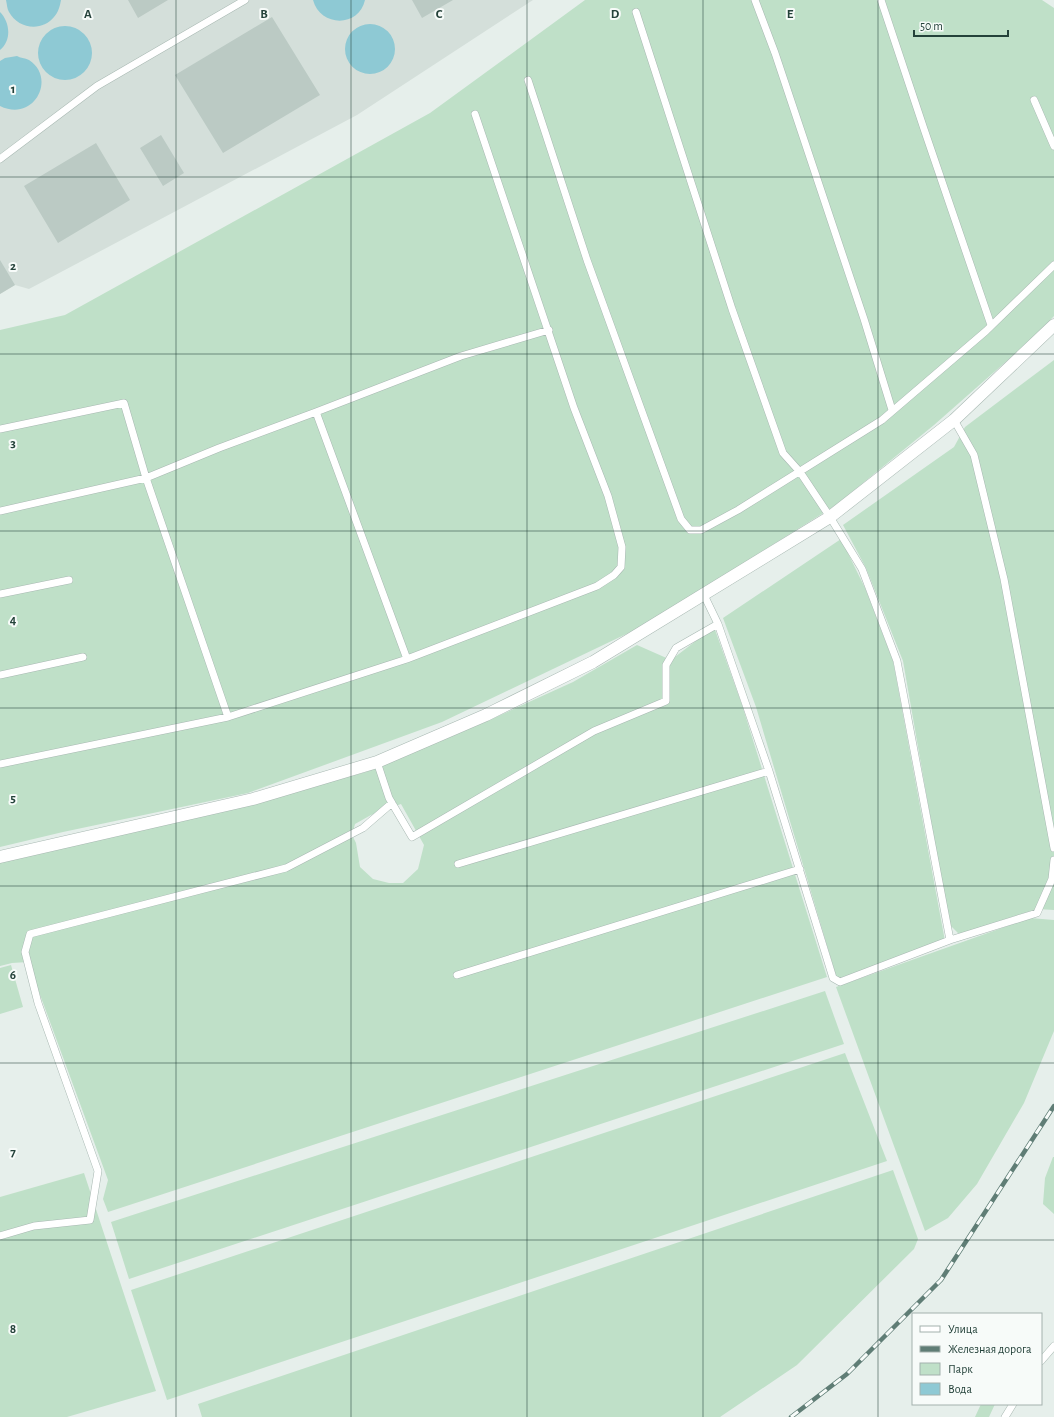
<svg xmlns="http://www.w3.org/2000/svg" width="1054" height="1417" font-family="'Alegreya Sans',sans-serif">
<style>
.built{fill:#d4dfda}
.green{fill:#bfe0c8;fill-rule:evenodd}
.water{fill:#8ec9d4}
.building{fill:#bbcac4}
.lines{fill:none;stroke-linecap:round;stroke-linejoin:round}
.lane-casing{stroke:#a8b8b2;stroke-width:8}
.street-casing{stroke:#a8b8b2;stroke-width:13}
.lane{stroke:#fff;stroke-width:7}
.street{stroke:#fff;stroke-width:12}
.rail-casing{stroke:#5f7d75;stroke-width:4.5}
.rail{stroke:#f7fbf9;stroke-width:3;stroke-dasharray:9;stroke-linecap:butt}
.grid{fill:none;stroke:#24423a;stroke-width:1;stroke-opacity:0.55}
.grid-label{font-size:13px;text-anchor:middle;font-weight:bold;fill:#24423a;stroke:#f7fbf9;stroke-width:4;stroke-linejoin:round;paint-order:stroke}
</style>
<rect width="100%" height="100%" fill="#e6efeb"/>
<path class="built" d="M0 0H533L357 115 29 289 15 285 0 294Z"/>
<path class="green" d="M585 0H1042L1054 8V316L1035 336 934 425 836 505 643 626 442 722 248 793 63 832 0 847V330L65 315 430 113Z
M1054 360V910L1037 909 959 934 949 924 903 661 866 568 843 525 954 447 965 427Z
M841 539 865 588 893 661 945 941 837 979 756 707 723 618Z
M714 627 742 705 827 977 108 1212 103 1199 108 1180 28 962 12 963 0 966V863L280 796 366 772 483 723 573 682 637 645 671 660ZM401 804 424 845 418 869 403 883H389L373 879 360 867 356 843 352 835 355 824 371 815Z
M1030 918 1054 920V1031L1024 1103 977 1184 948 1218 925 1231 836 987Z
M11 965 23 1007 0 1014V968Z
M825 991 844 1044 129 1279 111 1222Z
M845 1053 887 1161 167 1400 131 1290Z
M1053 1157H1054V1214L1043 1204 1045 1178Z
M893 1170 918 1239 914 1249 797 1365 720 1417H202L198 1404Z
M84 1173 156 1391 67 1417H0V1197Z
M981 1404H995L989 1417H975Z"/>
<path class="water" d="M6 0H61C60 6 58 13 54 17 42 32 18 29 9 12 7 9 7 4 6 0Z
M313 0H365C359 28 320 27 313 0Z
M0 12C10 22 12 40 0 50Z
M345 49a25 25 0 1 1 50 0a25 25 0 1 1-50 0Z
M38 53a27 27 0 1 1 54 0a27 27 0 1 1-54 0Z
M17 56C20 58 25 58 29 60 57 78 34 123 0 106V61L5 58Z"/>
<path class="building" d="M128 0H168L138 18Z
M412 0H453L422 18Z
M272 17 320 95 223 153 175 75Z
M161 135 184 173 163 186 140 148Z
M96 143 130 200 58 243 24 186Z
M0 260 15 285 0 294Z"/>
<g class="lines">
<g class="lane-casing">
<path id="lane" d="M755 0 775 53 864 319 892 410
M881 0 924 129 991 325
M636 12 732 309 783 453 800 472 830 517 862 569 897 661 950 940
M528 80 587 260 681 519 690 530H701L738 510 882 420 986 331 1054 265
M1034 100 1054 146
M0 159 97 86 245 0
M316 412 407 659
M954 420 974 455 1004 579 1054 848
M0 429 124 403 146 478 228 717
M0 511 146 478 219 448 316 412 461 356 549 330
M0 594 69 580
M704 595 718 624 769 771 833 978 840 982 950 940 1037 913 1052 879 1054 860
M0 675 83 657
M377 762 389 798 412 837 594 731 666 701V665L676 648 718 624
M0 764 228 717 407 659 597 586 614 575 621 567 622 547 608 496 574 408 475 114
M458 864 769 771
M457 975 800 869
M0 1236 34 1226 90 1220 98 1171 38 1003 25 952 30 934 286 868 363 828 392 803
M1041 1361 1054 1346
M1005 1417 1013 1404"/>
</g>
<g class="street-casing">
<path id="street" d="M0 857 253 799 377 762 486 715 593 662 830 517 954 420 1054 325"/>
</g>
<use href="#lane" class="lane"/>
<use href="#street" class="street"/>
<g class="rail-casing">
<path id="rail" d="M791 1417 847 1374 941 1280 1054 1106"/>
</g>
<use href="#rail" class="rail"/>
</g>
<path class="grid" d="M176 0V1417M351 0V1417M527 0V1417M703 0V1417M878 0V1417M0 177H1054M0 354H1054M0 531H1054M0 708H1054M0 886H1054M0 1063H1054M0 1240H1054"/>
<g class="grid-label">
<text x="88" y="18">A</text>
<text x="264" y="18">B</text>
<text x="439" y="18">C</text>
<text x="615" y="18">D</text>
<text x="790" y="18">E</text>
<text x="13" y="93">1</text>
<text x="13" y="270">2</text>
<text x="13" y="447">3</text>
<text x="13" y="624">4</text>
<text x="13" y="802">5</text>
<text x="13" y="979">6</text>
<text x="13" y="1156">7</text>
<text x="13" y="1333">8</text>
</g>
<rect x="912" y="1313" width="130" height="92" fill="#f7fbf9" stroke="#a3b1ad"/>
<rect x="920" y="1326" width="20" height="6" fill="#ffffff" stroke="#a3b1ad"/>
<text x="948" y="1333" font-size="12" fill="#24423a">Улица</text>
<rect x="920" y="1346" width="20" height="6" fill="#5f7d75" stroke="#a3b1ad"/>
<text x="948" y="1353" font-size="12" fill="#24423a">Железная дорога</text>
<rect x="920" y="1363" width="20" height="12" fill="#bfe0c8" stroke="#a3b1ad"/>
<text x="948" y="1373" font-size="12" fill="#24423a">Парк</text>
<rect x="920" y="1383" width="20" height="12" fill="#8ec9d4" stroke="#a3b1ad"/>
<text x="948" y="1393" font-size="12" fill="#24423a">Вода</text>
<path d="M914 30v6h94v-6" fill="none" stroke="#24423a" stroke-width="2"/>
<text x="920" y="30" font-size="12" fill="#24423a" stroke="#f7fbf9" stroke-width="3" paint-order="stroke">50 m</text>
</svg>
